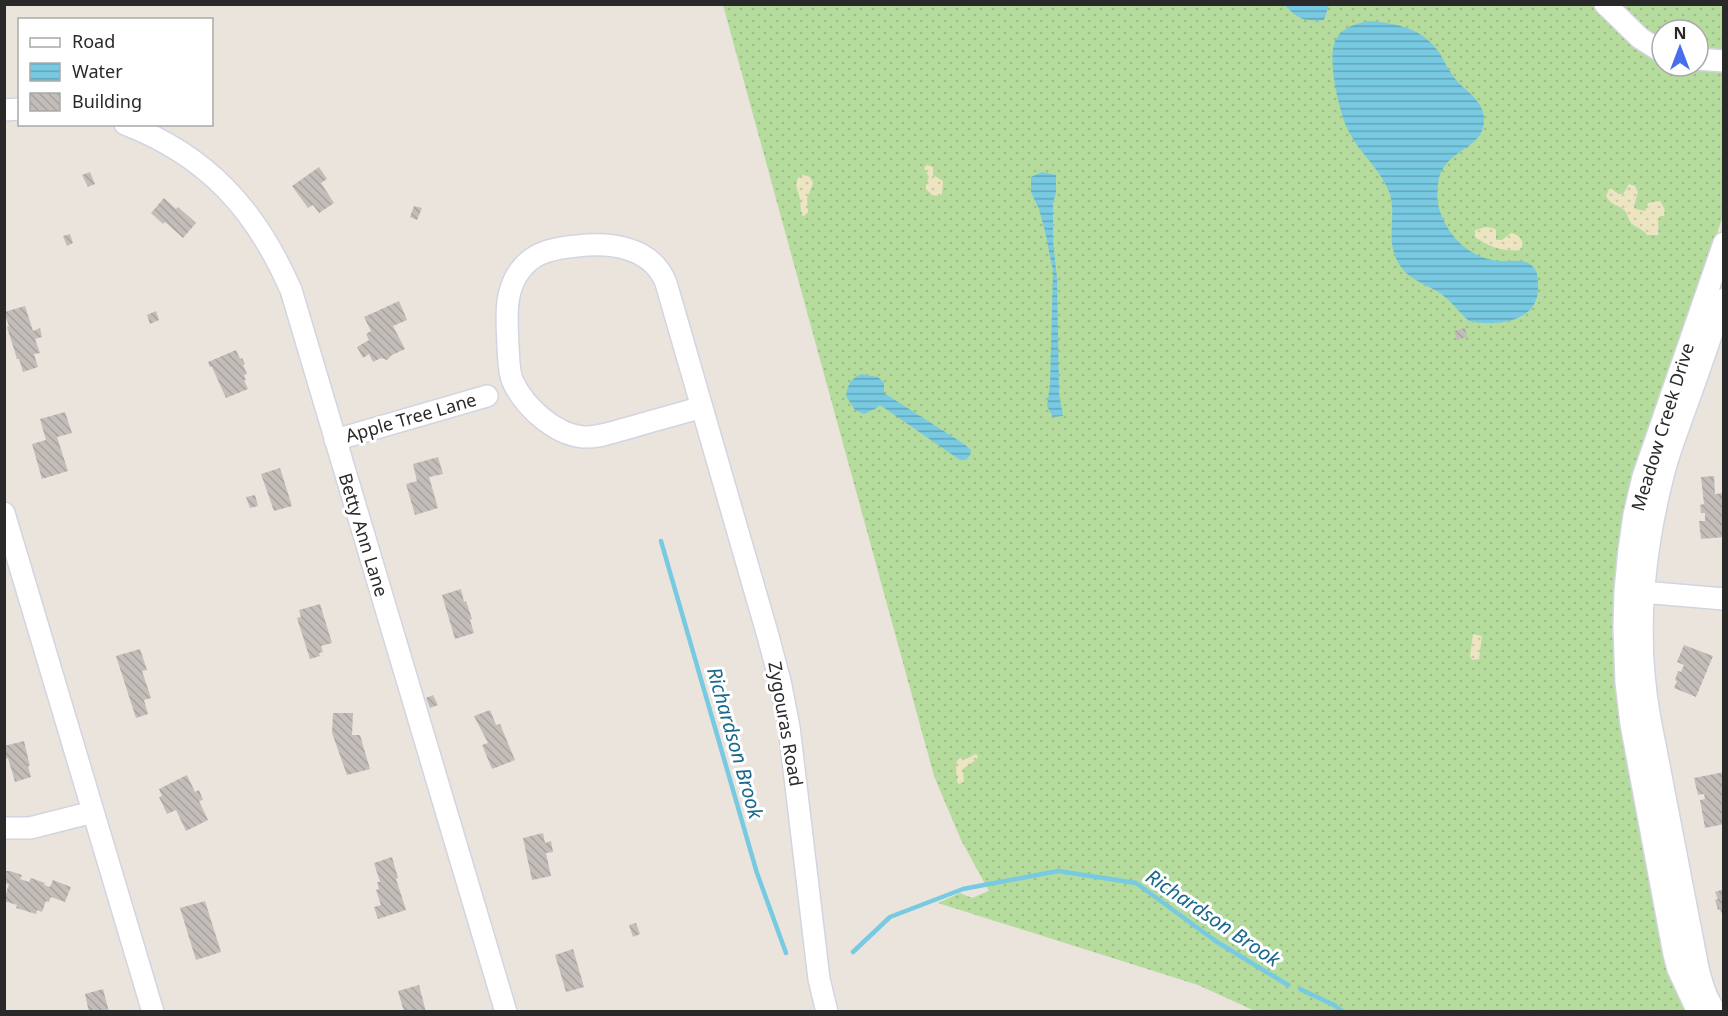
<svg xmlns="http://www.w3.org/2000/svg" width="1728" height="1016" font-family="'Noto Sans',sans-serif">
<style>
.grass{fill:url(#grass-dots);fill-rule:evenodd}
.sand{fill:url(#sand-dots)}
.water{fill:url(#water-rules)}
.lines{fill:none;stroke-linecap:round;stroke-linejoin:round}
.stream{stroke:#78cae3;stroke-width:4.5}
.building{fill:url(#building-back-hatch)}
.minor-casing{stroke:#d2d5e1;stroke-width:24}
.minor{stroke:#fff;stroke-width:21}
.labels{text-anchor:middle;stroke-width:6;stroke-linejoin:round;paint-order:stroke}
.street-label{font-size:18px;fill:#292929;stroke:#fff}
.water-label{font-size:20px;font-style:italic;fill:#19698d;stroke:#fff}
</style>
<defs>
<pattern id="grass-dots" width="8" height="8" patternUnits="userSpaceOnUse" patternTransform="scale(1.5)"><rect width="8" height="8" fill="#b5dc9d"/><path d="M2 2h.1M6 6h.1" fill="none" stroke="#9cbd87" stroke-width="1.8" stroke-linecap="round"/></pattern>
<pattern id="sand-dots" width="8" height="8" patternUnits="userSpaceOnUse" patternTransform="scale(1.5)"><rect width="8" height="8" fill="#ede4c1"/><path d="M2 2h.1M6 6h.1" fill="none" stroke="#cbc4a6" stroke-width="1.8" stroke-linecap="round"/></pattern>
<pattern id="water-rules" width="6" height="5" patternUnits="userSpaceOnUse" patternTransform="scale(1.5)"><rect width="6" height="5" fill="#78cae3"/><path d="M0 2.5h6" fill="none" stroke="#62a4b8"/></pattern>
<pattern id="building-back-hatch" width="6" height="6" patternUnits="userSpaceOnUse" patternTransform="scale(1.5)"><rect width="6" height="6" fill="#c3bdb9"/><path d="M-1 5l2 2M0 0l6 6M5-1l2 2" fill="none" stroke="#a8a29f"/></pattern>
</defs>
<rect width="100%" height="100%" fill="#eae4dc"/>
<path class="grass" d="M723 5H1723V216L1649 427 1635 474 1614 621 1613 647 1619 719 1668 968 1679 999 1686 1011H1255L1198 985 938 903 960 893 972 898 989 891 961 840 934 776ZM1662 30H1698V66H1662Z"/>
<path class="sand" d="M927 165 933 167V175L943 181 942 193 940 196 932 195 926 189V185L929 177 924 168Z
M803 175 810 177 813 183 807 199 808 212 804 216 802 215C800 210 801 205 800 199 798 190 794 186 798 178Z
M1629 184 1635 186 1638 192 1634 206 1636 209 1645 211 1648 203 1660 201C1663 207 1666 208 1664 216H1660C1656 223 1660 229 1658 235H1647C1643 229 1637 228 1632 224 1628 220 1628 214 1625 211 1619 204 1612 207 1606 196L1609 189H1612L1618 194H1623Z
M1485 227 1493 228 1496 230V240H1502L1511 233C1520 235 1525 241 1521 250 1504 252 1489 247 1475 237V230Z
M1473 634 1482 636 1479 659 1472 660 1470 656Z
M975 754 978 756 977 759 963 769 964 782 959 784 957 782C958 775 952 760 961 758 962 758 964 759 966 759 969 758 972 756 975 754Z"/>
<path class="water" d="M1285 5H1329L1324 20C1305 22 1297 19 1285 5Z
M1370 21C1396 23 1423 29 1438 51 1445 61 1449 73 1458 82 1469 94 1485 102 1484 122 1482 151 1440 150 1438 185 1437 193 1437 201 1439 208 1447 236 1470 259 1500 261 1511 262 1526 257 1534 268 1538 273 1538 280 1538 285 1540 323 1496 327 1469 321 1459 312 1451 301 1440 293 1429 286 1414 281 1405 272 1380 244 1400 217 1388 189 1378 167 1357 150 1347 128 1339 110 1326 57 1336 39 1343 27 1357 23 1370 21Z
M1042 172 1056 175V193L1053 202V241L1057 278 1059 393 1063 416 1053 417 1047 406 1050 384 1053 271 1045 231 1039 209 1031 192V177Z
M861 374 878 377 884 383V393L964 444 971 450 970 455 966 460H960L880 405 875 409 864 414 855 410 846 396C848 384 850 380 861 374Z"/>
<g class="lines">
<path class="stream" d="M661 541 757 873 786 953
M853 952 890 917 963 889 1058 871 1136 883 1217 942 1288 985
M1300 989 1334 1005 1343 1012"/>
</g>
<path class="building" d="M319 167 327 179 321 183 334 203 319 213 313 205 308 208 292 186Z
M90 172 95 184 88 187 82 175Z
M164 198 176 209 178 207 196 223 183 238 165 222 163 224 151 213Z
M414 206 422 208 417 220 410 217Z
M70 234 73 243 67 246 63 236Z
M399 301 407 320 393 326 405 349 392 355 387 360 381 358 373 362 369 354 363 358 357 347 369 340 366 334 371 331 364 317Z
M25 306 33 331 40 328 42 337 35 339 40 353 34 354 38 367 23 372 19 359H17L7 327 9 326 4 312Z
M156 311 159 320 150 324 147 315Z
M1465 328 1467 337 1457 340 1454 331Z
M236 350 240 359 242 358 245 364 243 365 247 374 244 375 246 380H244L248 389 226 398 212 367H210L208 362Z
M65 412 72 433 57 437 68 471 42 479 32 444 46 440 40 419Z
M438 457 443 474 429 477 438 508 415 515 406 484 417 481 413 464Z
M280 468 292 506 274 511 261 474Z
M1714 476 1715 494 1724 493V537L1701 539 1699 521H1705V513H1701L1700 505 1704 504 1701 477Z
M255 495 258 506 250 508 246 497Z
M461 589 464 602 466 601 472 619 470 620 474 633 455 639 442 595Z
M320 604 332 643 321 646 323 652 319 653 320 656 310 659 297 618 301 617 299 610Z
M1684 645 1713 656 1696 697 1674 688 1677 681 1675 680 1678 671 1681 672 1684 665 1677 662Z
M140 649 147 670 142 671 151 698 144 700 148 714 136 718 116 656Z
M433 695 438 705 430 708 426 698Z
M490 710 496 725 500 724 515 760 492 769 482 745 488 743 474 716Z
M333 713H353L352 735H360L370 769 347 775 332 733Z
M24 741 30 766H28L31 777 15 782 8 758 4 759V746Z
M1724 772V824L1705 828 1700 800 1705 799 1704 794 1698 795 1694 778Z
M187 775 195 792 199 790 203 800 199 801 208 820 186 831 176 810 167 814 159 797 162 796 159 789Z
M543 833 545 843 551 841 553 852 546 853 551 876 532 880 523 838Z
M392 857 398 878 396 879 406 910 378 919 374 907 381 905 376 890 379 889 377 882H380L374 863Z
M4 871H10L22 875 20 879 29 882 31 878 45 883 44 885 50 887 53 880 71 887 65 902 51 897 49 902 46 901 42 912 37 910 36 914 16 908 17 905 4 901 9 884 4 883Z
M1724 889V916H1723L1720 909 1718 910 1715 900 1718 899 1715 892Z
M205 901 221 952 196 960 180 908Z
M636 923 640 934 633 937 629 925Z
M573 949 584 987 566 992 555 955Z
M419 985 426 1012H404L398 991Z
M103 989 109 1012H89L85 994Z"/>
<g class="lines">
<g class="minor-casing">
<path id="minor" d="M1605 4 1640 38 1662 52
M1698 59 1724 61
M4 110 20 109
M125 124C208 156 256 210 291 290L506 1012
M702 407C679 414 655 420 632 427 616 431 599 438 583 437 554 434 525 407 513 382 508 371 509 358 508 346 507 319 503 289 523 267 536 251 557 248 577 246 611 242 652 247 666 283L768 636 780 681 789 727 819 979 827 1012
M335 440 487 396
M4 513 153 1012
M1631 591 1724 599
M4 828H30L93 812
M1698 1012 1678 969 1674 954 1631 724 1626 682 1624 627 1625 591 1629 550 1634 515 1643 477 1724 243
M1716 1012C1706 999 1702 984 1698 968L1650 719C1635 639 1643 555 1663 476 1668 455 1676 435 1683 415 1697 377 1710 338 1724 299"/>
</g>
<use href="#minor" class="minor"/>
</g>
<g class="labels">
<g class="street-label">
<text transform="translate(411 418) rotate(-16)" y="6">Apple Tree Lane</text>
<text transform="translate(1663 427) rotate(-73)" y="6">Meadow Creek Drive</text>
<text transform="translate(363 535) rotate(73)" y="6">Betty Ann Lane</text>
<text transform="translate(785 724) rotate(80)" y="6">Zygouras Road</text>
</g>
<g class="water-label">
<text transform="translate(735 743) rotate(74)" y="7">Richardson Brook</text>
<text transform="translate(1213 918) rotate(34)" y="7">Richardson Brook</text>
</g>
</g>
<rect width="1728" height="1016" fill="none" stroke="#292929" stroke-width="12"/>
<rect x="18" y="18" width="195" height="108" fill="#ffffff" stroke="#a9a9a9" stroke-width="1.5"/>
<rect x="30" y="38" width="30" height="9" fill="#ffffff" stroke="#a9a9a9" stroke-width="1.5"/>
<text x="72" y="48" font-size="18" fill="#292929">Road</text>
<rect x="30" y="63" width="30" height="18" fill="url(#water-rules)" stroke="#a9a9a9" stroke-width="1.5"/>
<text x="72" y="78" font-size="18" fill="#292929">Water</text>
<rect x="30" y="93" width="30" height="18" fill="url(#building-back-hatch)" stroke="#a9a9a9" stroke-width="1.5"/>
<text x="72" y="108" font-size="18" fill="#292929">Building</text>
<g transform="translate(1680 48)"><circle r="28" fill="#ffffff" stroke="#a9a9a9" stroke-width="1.5"/>
<path d="M0-4.5L10 22L0 15L-10 22Z" fill="#4a6de9"/>
<text y="-9" font-size="16" font-weight="bold" text-anchor="middle" fill="#292929">N</text>
</g>
</svg>
